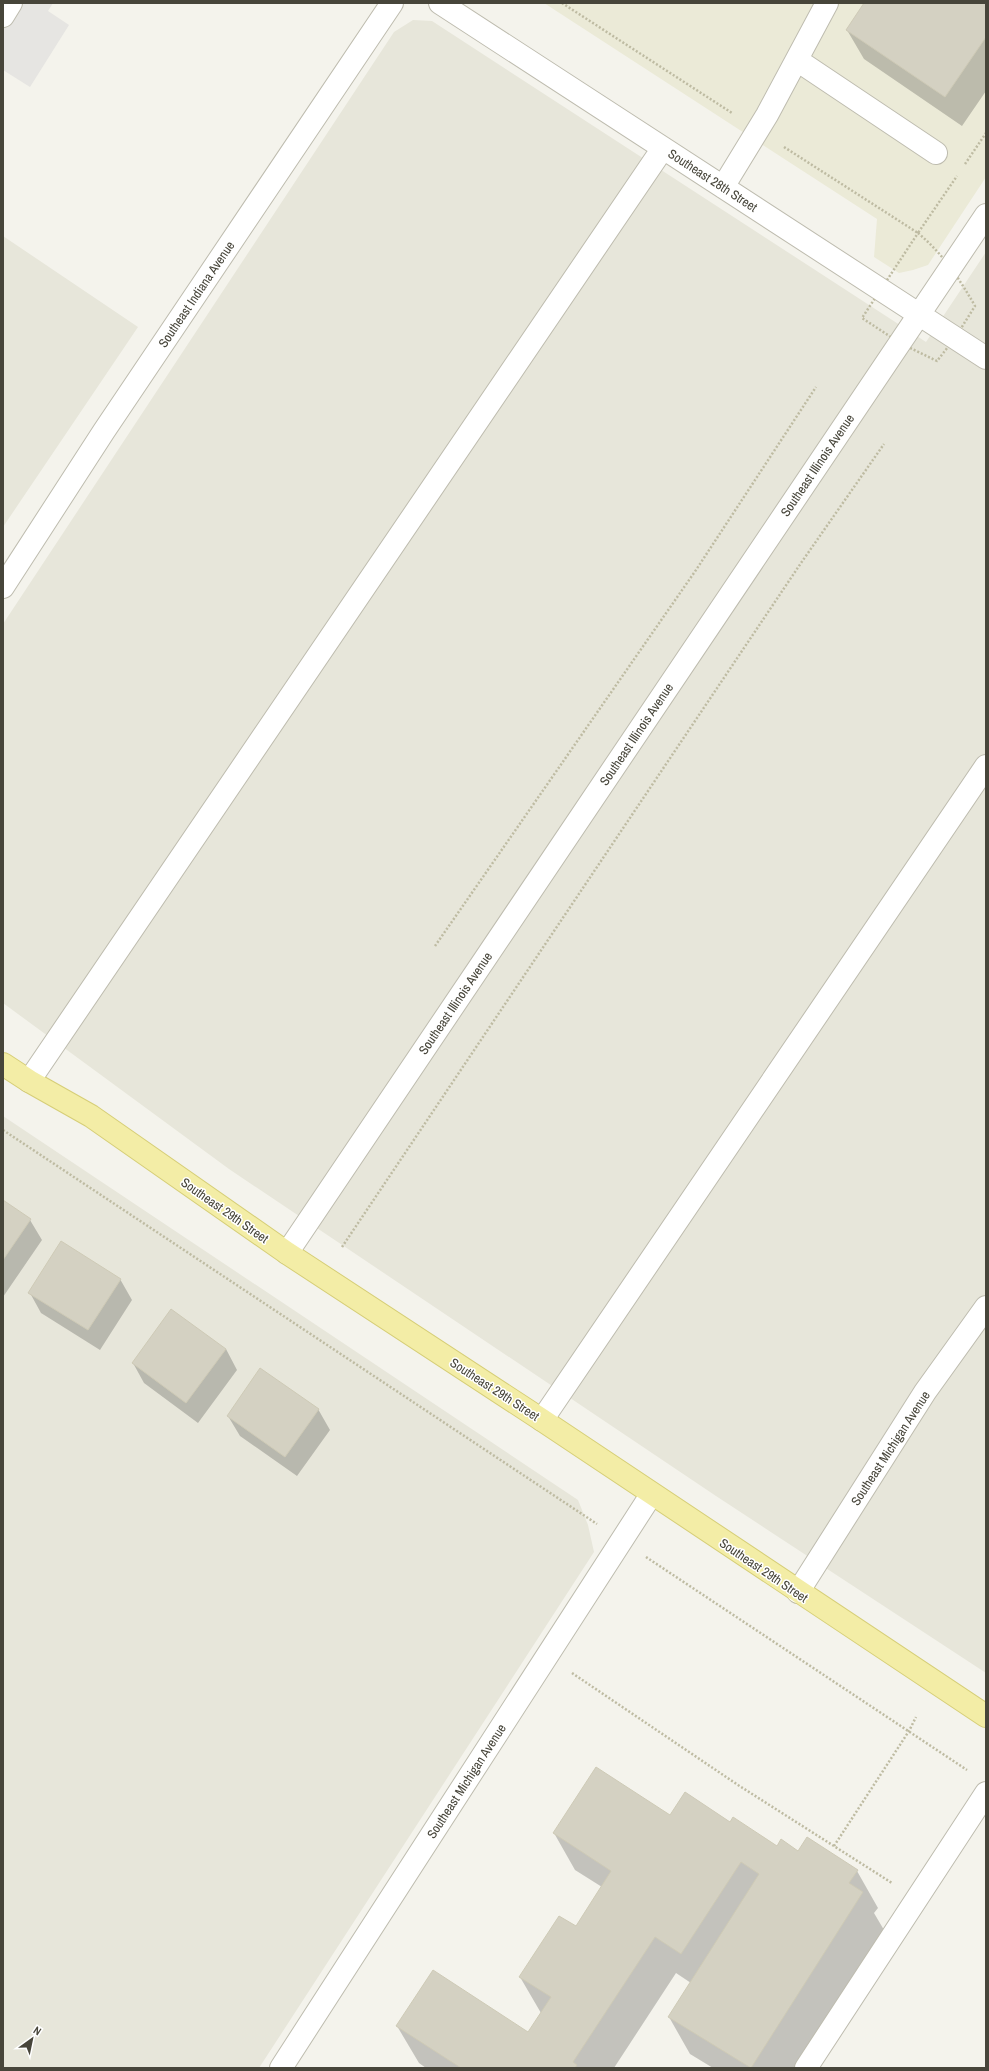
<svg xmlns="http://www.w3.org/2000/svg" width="989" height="2071" font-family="'Archivo Narrow',sans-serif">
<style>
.residential{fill:#e7e6da}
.education{fill:#ebead7}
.parking{fill:#e6e5e2}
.shadow{fill:#0003}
.building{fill:#d4d1c2;stroke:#cecab6}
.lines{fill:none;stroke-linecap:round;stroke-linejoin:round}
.minor-casing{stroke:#bebcaf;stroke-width:24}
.major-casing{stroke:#d6ce77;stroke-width:24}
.path{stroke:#bebba2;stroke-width:2.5;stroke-dasharray:2 2;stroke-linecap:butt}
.minor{stroke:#fff;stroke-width:22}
.major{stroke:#f3eda6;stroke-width:22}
.labels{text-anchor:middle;stroke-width:3;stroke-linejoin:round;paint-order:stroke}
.street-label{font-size:13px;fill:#47453a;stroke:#fff}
</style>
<rect width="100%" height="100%" fill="#f4f3ec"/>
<path class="residential" d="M413 20 432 21 926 342 986 252V1673L716 1496 229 1169 3 1003V624L394 32Z
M3 236 138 327 3 527Z
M3 1116 578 1500 588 1525 594 1552 259 2068H3Z"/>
<path class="education" d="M544 3H986V177L928 265 913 270 899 273 874 257 877 219Z"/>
<path class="parking" d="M3 3H53L48 11 69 25 30 87 3 70Z"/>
<path class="shadow" d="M865 3H986V91L962 126 864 59 847 30Z
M3 1201 30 1220 42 1240 3 1297Z
M120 1279 132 1300 100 1350 41 1313 30 1293Z
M226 1349 237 1370 198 1423 144 1383 133 1363Z
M318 1409 330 1430 297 1476 240 1436 228 1416Z
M670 1817 730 1823 777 1848 799 1852 857 1871 878 1908 874 1913 884 1930 796 2068H713L690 2054 669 2017 691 1983 676 1973 614 2068H426L419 2063 397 2026 528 2034 541 2013 520 1977 576 1927 602 1887 575 1870 554 1833Z"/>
<path class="building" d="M864 3H986V37L945 97 846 30Z
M3 1200 31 1219 3 1260Z
M61 1241 121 1279 88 1330 28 1293Z
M171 1309 226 1349 186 1403 132 1363Z
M260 1368 319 1409 285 1457 227 1416Z
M596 1767 670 1815 685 1792 730 1822 733 1817 777 1846 781 1839 798 1851 807 1837 858 1870 849 1883 863 1892 751 2068 668 2017 759 1874 741 1862 681 1954 655 1937 573 2062 577 2065 575 2068H461L396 2026 433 1970 528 2032 551 1997 519 1977 559 1916 576 1926 611 1871 553 1833Z"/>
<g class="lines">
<g class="minor-casing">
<path id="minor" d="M440 3 986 358
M3 16 11 3
M797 60 936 153
M723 187 767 115 827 3
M3 587 104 431 392 3
M29 1081 663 148
M287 1253 986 215
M542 1420 986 766
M798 1592 925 1392 986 1307
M281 2068 651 1495
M806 2068 986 1793"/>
</g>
<g class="major-casing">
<path id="major" d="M3 1064 29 1081 91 1116 287 1253 542 1420 986 1716"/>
</g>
<path class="path" d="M562 3 732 113
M784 147 918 233 957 176
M965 164 986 133
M918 233C943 254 959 278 975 306L955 338 937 361 900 343 862 318Z
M435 946 696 570 816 387
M3 1130 597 1524
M342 1247 801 563 884 444
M646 1557 967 1770
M572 1673 738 1785 892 1883
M834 1846 909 1731 916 1717"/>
<use href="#minor" class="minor"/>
<use href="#major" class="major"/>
</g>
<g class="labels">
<g class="street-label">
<text transform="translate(713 180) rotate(33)" y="5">Southeast 28th Street</text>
<text transform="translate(196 294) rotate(-56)" y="5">Southeast Indiana Avenue</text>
<text transform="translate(817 465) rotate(-56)" y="5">Southeast Illinois Avenue</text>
<text transform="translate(636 734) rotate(-56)" y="5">Southeast Illinois Avenue</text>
<text transform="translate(455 1003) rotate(-56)" y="5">Southeast Illinois Avenue</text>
<text transform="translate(225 1210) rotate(35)" y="5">Southeast 29th Street</text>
<text transform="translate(495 1389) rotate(33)" y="5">Southeast 29th Street</text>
<text transform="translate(890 1448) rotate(-57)" y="5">Southeast Michigan Avenue</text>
<text transform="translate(764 1570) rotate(34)" y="5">Southeast 29th Street</text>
<text transform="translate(466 1781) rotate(-57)" y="5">Southeast Michigan Avenue</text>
</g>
</g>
<rect width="989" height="2071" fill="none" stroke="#47453a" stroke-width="8"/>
<g transform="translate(32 2039) rotate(33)" stroke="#ffffff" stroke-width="3" paint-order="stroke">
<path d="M0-3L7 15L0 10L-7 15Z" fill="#47453a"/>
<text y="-6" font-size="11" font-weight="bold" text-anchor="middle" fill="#47453a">N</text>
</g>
</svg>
